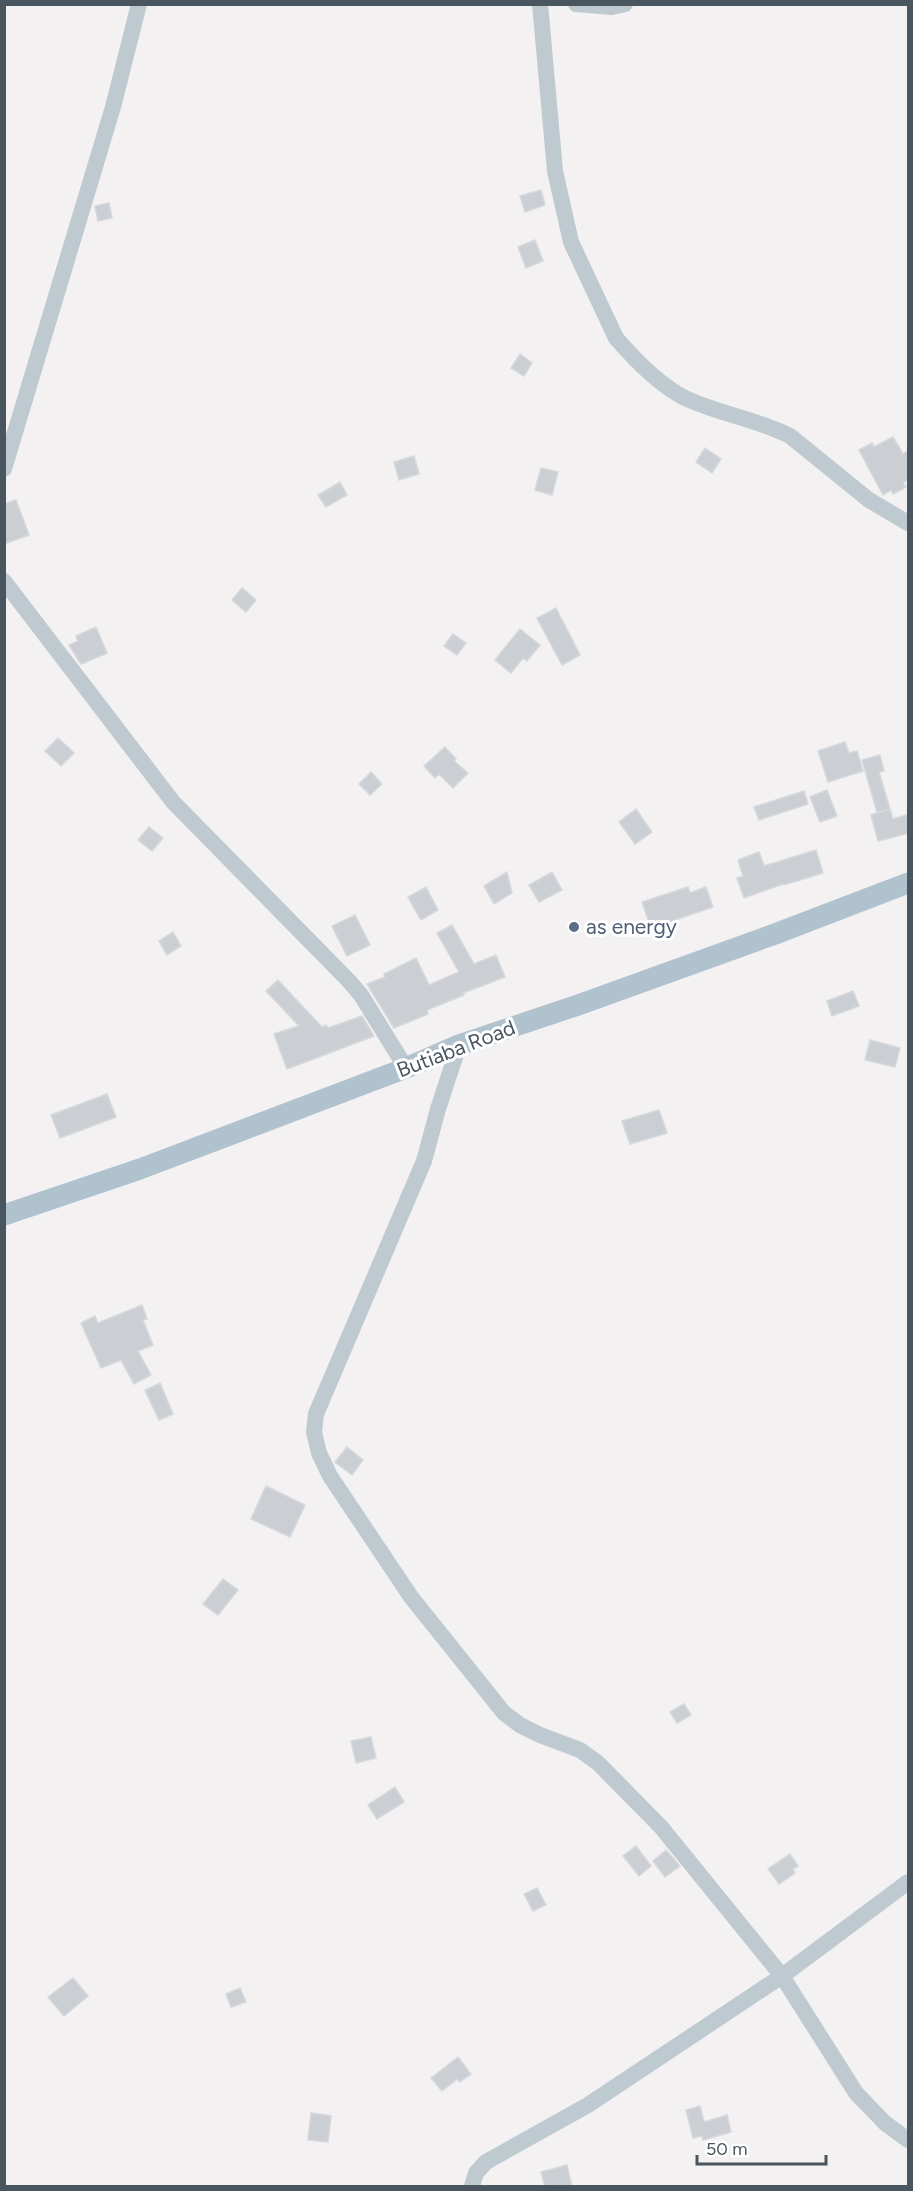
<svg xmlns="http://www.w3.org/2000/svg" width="913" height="2191" font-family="Figtree,sans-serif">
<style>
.building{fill:#cbced3;stroke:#d5d8dc;stroke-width:1.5}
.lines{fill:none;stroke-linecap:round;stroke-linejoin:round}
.minor{stroke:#bfc9d0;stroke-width:16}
.major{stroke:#b1c2cf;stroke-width:21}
.service-dot{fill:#5c6f8a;stroke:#fff;stroke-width:2}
.labels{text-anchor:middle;stroke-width:6;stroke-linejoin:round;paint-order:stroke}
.service-label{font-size:21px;fill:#4e5e75;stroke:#fff;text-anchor:start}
.street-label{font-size:21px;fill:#49555f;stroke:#fff}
</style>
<rect width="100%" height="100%" fill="#f3f1f1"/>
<path class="building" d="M541 190 545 205 525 212 520 196Z
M109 203 112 218 98 221 95 206Z
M535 240 543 261 526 268 518 247Z
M520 354 532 363 524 376 511 368Z
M893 437 903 454 909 450V479L903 483 906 487 893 494 891 490 883 495 859 450 872 443 874 447Z
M705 448 721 459 712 473 696 462Z
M414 456 419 474 399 480 394 462Z
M541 468 558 472 552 495 535 490Z
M340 482 347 495 326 507 318 495Z
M16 500 29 535 4 544V504Z
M242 588 256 600 246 612 232 600Z
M556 608 580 655 562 665 537 618Z
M96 627 107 653 81 664 69 645 78 641 76 636Z
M520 629 540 645 527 661 523 658 511 673 495 660Z
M453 634 466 643 457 655 444 646Z
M58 738 74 753 61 766 45 751Z
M845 742 849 753 857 751 863 771 828 782 818 751Z
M445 747 456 759 454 761 468 773 453 788 439 774 435 778 424 766Z
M880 755 884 771 879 772 890 809 877 812 862 760Z
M371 772 382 784 370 795 359 784Z
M827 790 837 816 820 822 810 797Z
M804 791 808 804 759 820 754 807Z
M636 809 652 832 635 844 619 822Z
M890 809 893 819 909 814V833L878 841 871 815Z
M149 827 163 838 152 851 138 840Z
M816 850 823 873 784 885 783 884 744 898 737 878 743 876 738 860 759 852 764 866Z
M507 872 512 893 494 904 484 886Z
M552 872 562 890 539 902 529 885Z
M426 887 438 910 421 920 408 897Z
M688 887 690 893 706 887 713 907 651 928 642 902Z
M355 915 370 945 347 956 332 926Z
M452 925 474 964 496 955 505 977 463 993 464 995 427 1010 428 1014 394 1028 367 984 385 977 384 974 416 958 429 985 459 972 437 933Z
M173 932 181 946 167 955 159 941Z
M278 980 322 1027 326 1025 328 1028 362 1016 374 1036 287 1069 274 1034 299 1026 266 991Z
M853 991 859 1006 832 1016 827 1001Z
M870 1040 900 1048 895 1067 865 1060Z
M107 1094 116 1117 60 1138 51 1115Z
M659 1110 667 1133 630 1144 622 1121Z
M142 1305 147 1319 143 1320 153 1345 138 1351 151 1375 134 1384 121 1360 101 1368 81 1323 95 1316 98 1323Z
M160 1383 173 1414 159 1420 145 1390Z
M347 1447 363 1460 352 1475 335 1462Z
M266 1486 305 1505 290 1537 251 1519Z
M223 1579 238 1590 218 1615 203 1604Z
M684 1704 691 1715 677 1723 670 1712Z
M371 1737 376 1758 356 1763 351 1741Z
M395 1787 404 1802 377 1819 368 1805Z
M636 1846 651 1866 639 1876 623 1856Z
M666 1850 680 1866 665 1877 653 1861Z
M790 1854 798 1866 793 1869 795 1873 779 1884 768 1869Z
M537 1888 546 1905 533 1911 524 1894Z
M73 1978 88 1996 64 2016 48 1997Z
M240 1988 246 2002 231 2007 226 1994Z
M458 2057 471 2074 460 2082 457 2079 442 2091 431 2078Z
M700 2106 704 2122 727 2115 731 2132 703 2140 702 2136 693 2138 686 2110Z
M311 2113 331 2116 328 2142 308 2140Z
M567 2165 572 2187H545L541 2172Z"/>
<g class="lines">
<path class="minor" d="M540 4 555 171 571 242 616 338C635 360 659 385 685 398 719 414 757 419 790 436L869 500 908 523
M576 4 612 7 625 4
M4 469 113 107 139 4
M4 581 173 802 349 981 361 995 406 1068
M459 1045 438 1109 424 1161 316 1414 314 1432 319 1453 330 1476 411 1597 504 1713 520 1725 540 1735 580 1750 598 1763 661 1827 782 1976 856 2093 885 2123 908 2140
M472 2186 476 2173 486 2162 588 2105 782 1976 908 1882"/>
<path class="major" d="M4 1215 140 1169 406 1068 459 1045 581 1004 775 934 908 883"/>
</g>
<circle class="service-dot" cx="574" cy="927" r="6"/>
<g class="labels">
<g class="service-label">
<text x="586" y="934">as energy</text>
</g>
<g class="street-label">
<text transform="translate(456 1049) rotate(-21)" y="7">Butiaba Road</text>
</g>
</g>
<rect width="913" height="2191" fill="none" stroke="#49555f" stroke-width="12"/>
<path d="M697 2155v9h129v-9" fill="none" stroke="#49555f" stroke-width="3"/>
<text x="706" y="2155" font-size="18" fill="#49555f" stroke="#ffffff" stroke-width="4.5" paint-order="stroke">50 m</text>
</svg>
